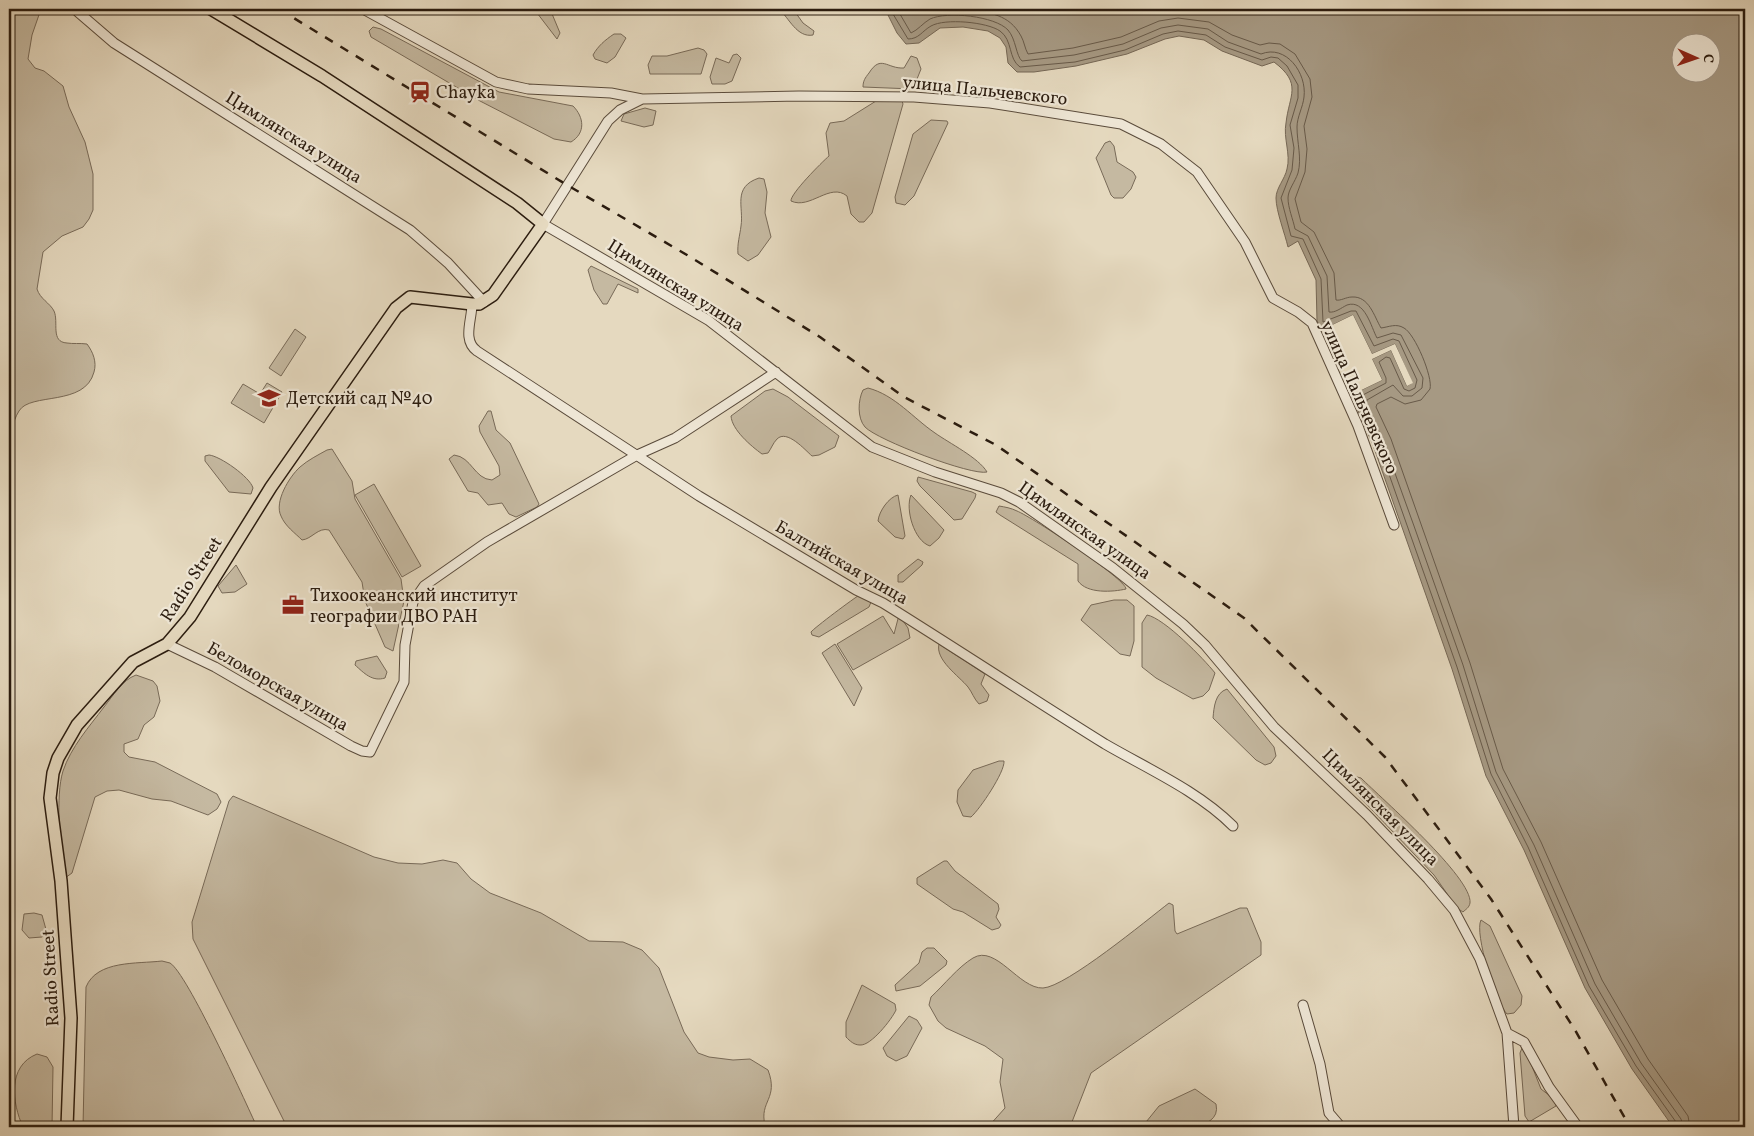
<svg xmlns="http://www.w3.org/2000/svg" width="1754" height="1136" font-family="Vollkorn,serif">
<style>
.green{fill:#c5b9a1;stroke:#786a58}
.water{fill:#a69983;stroke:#756755;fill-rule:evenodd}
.pier{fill:#e5d9bf}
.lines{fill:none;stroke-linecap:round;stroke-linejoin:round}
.shore{stroke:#685a49;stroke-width:1}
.minor-casing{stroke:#5a4b3b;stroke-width:11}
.major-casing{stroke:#2b1c0f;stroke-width:14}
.minor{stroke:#eee6d5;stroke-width:9}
.major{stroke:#e5d9bf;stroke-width:11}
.rail{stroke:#2b1c0f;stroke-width:2.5;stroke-dasharray:9 9;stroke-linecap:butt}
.labels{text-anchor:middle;stroke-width:4.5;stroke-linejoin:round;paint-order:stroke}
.street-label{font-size:18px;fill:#2b1c0f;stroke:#eee6d5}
.poi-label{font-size:18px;fill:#2b1c0f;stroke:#eee6d5;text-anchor:start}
</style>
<rect width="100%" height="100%" fill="#e5d9bf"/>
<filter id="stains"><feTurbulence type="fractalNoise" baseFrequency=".004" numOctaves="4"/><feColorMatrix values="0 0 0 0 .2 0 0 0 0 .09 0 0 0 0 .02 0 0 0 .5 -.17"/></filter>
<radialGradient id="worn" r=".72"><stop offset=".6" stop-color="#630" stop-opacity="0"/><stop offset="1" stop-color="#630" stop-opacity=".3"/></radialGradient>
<path class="green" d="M9 9H41L32 35 28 59 35 68 44 71 63 86 69 107 85 142 93 174V210L89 219 83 227 62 236 43 252 37 289C40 299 50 303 54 311 59 322 50 342 67 343 73 344 80 343 87 344 93 352 97 362 94 372 85 407 30 392 19 411 5 433 17 460 9 483Z
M534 9H550L560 33 557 39Z
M779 9H793L803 23 814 31 813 35C797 38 789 18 779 9Z
M373 27 381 29 499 92 573 106C584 117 586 133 571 142L554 139 480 101 371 37 369 31Z
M614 34H621L626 38 615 57 607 63 595 59 593 55C598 46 605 40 614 34Z
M698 48 704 50 707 54 701 74H650L648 65 652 56H667Z
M737 54 741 58 732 81 725 84H712L710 77 716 58 729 63 733 55Z
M911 56 917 58 921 69 913 89 863 87C863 81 865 78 869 73 881 54 887 69 904 68Z
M876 101H902L903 104 872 213 864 222H859L851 214 847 196C830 182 810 210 791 201 790 194 822 162 829 156L826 133 830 123 844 121Z
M645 108 656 111 653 125 644 127 621 121 624 114Z
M931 120 947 121 948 123 914 196 905 205 896 203 895 197 913 134Z
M1110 141 1114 146 1117 162 1133 172 1136 177 1131 189 1123 198H1114L1111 195 1096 158 1105 143Z
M759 178 764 179 767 192 765 213 771 237 758 255 748 261 738 254C737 244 740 235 741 226 744 207 732 187 759 178Z
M591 266 638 289V293L618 284 607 304H603L594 290 588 270Z
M295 329 306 337 281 376 269 368Z
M267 383 282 392 264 423 231 403 243 384 260 394Z
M868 388C895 395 913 418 935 433 949 443 979 458 987 472 972 476 877 440 865 427 857 418 858 400 863 390Z
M773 389 788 397 839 436 835 447 819 455 812 456C805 450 787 429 777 439 773 443 771 449 768 453L762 454C751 446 732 430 731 416L765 391Z
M488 411H491L496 430 510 443 539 504 537 507 516 517 509 514 502 503 488 505 478 493 468 491 449 459 454 455C472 457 474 479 492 480L500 475 499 466 480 432 479 426Z
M332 449 352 481 355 499 401 579 404 601 393 651 385 647 365 601 362 582 329 530C318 527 312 539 302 540 295 533 285 526 281 516 274 502 289 477 300 467 308 460 318 455 327 450Z
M209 455C220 456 250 477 253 488L251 494 229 492 205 461V456Z
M918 477 972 492 976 494 975 498 962 519 954 520 920 486 917 481Z
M374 484 421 566 402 577 355 495Z
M898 495 905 536 903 539 895 537 878 521C879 511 889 497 898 495Z
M911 495 944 530 939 538 930 546C914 541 905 509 911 495Z
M999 506C1005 507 1011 508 1017 511 1032 517 1126 579 1126 589 1113 592 1087 594 1078 581V564L1000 515 996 512Z
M918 559 923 562 922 565 903 582H898V575Z
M236 565 247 584 235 592 222 593 218 586Z
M861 594 871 602 869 607 819 637 812 635 811 632C814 628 854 598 861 594Z
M1114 600H1127L1134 606V641L1130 656 1120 654 1081 620 1091 605Z
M899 615 908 628 910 638 853 670 837 644 883 616 894 634Z
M1147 615C1164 618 1204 659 1215 673L1209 690 1203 696 1193 699 1156 678 1142 667V623Z
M835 644 862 688 854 706 822 653Z
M939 644 985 674 981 684 989 695 987 701 979 704C974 699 972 692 968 687 959 676 935 660 939 644Z
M377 656 387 672 385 678C372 682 364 673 355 665L356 661Z
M136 675 153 681 157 686 160 701 154 717 144 725 138 739 124 744V752L129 757 155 762 217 794 221 802 217 809 208 815 171 801 152 799 119 790 107 791 95 797 72 873 65 878 62 874C61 846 55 797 63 771 71 747 89 727 104 707 113 696 122 680 136 675Z
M1227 689 1274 747 1276 756 1271 763 1265 765 1256 760 1213 718C1214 707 1215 693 1227 689Z
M999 761H1004C1005 772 980 809 971 817L963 816 957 802 958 790 973 770Z
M1353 776 1361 778C1381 798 1473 878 1470 903 1469 908 1466 909 1463 912L1457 908 1434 875 1355 792 1349 779Z
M233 796 374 857 398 863 422 864 443 860 457 863 471 879 490 893 541 913 589 941 623 942 642 950 659 968 684 1032 698 1053 709 1057 733 1060 750 1059 768 1070C779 1099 759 1101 765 1125L768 1127H287L193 939 192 922 229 801Z
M944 861H947L955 871 998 904 999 909 996 917 1001 925 999 928 992 930 963 912 953 909 917 884V878Z
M1169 903 1173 905 1175 931 1177 934 1240 908H1247L1261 942V955L1091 1073 1070 1127H988L1005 1108 1000 1082 1003 1059 985 1046 946 1028 938 1021 929 1005 931 997C944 985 958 967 973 958 996 944 1019 989 1043 988 1066 987 1147 920 1169 903Z
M34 913 42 915 47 933 42 937 29 938 22 930 24 914Z
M1481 920 1490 926 1522 996 1521 1005 1514 1013 1507 1014C1496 1003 1474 933 1481 920Z
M927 948H934L947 961 946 965 920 986 896 991 895 985 919 963 922 952Z
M162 961C165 962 167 962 170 963 187 973 245 1101 257 1127H83L86 987C97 960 137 964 162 961Z
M862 985 895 1004 896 1010C892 1019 871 1046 860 1045 854 1045 850 1041 846 1037V1022Z
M909 1016 917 1020 922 1028 907 1056 896 1061 887 1056 883 1048Z
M1522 1048 1526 1051 1541 1089 1554 1099 1556 1106 1529 1122 1525 1116 1520 1053Z
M37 1054 47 1057 53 1067 52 1127H23C12 1103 7 1066 37 1054Z
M1195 1089 1216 1104C1223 1135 1161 1127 1142 1127L1159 1106Z"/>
<path class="water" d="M885 9H1745V1127H1673L1632 1069 1585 988 1524 850 1486 776 1452 669 1403 530 1373 445 1351 395 1382 380 1372 359 1391 350 1407 386 1412 383 1395 344 1372 354 1353 315 1322 330 1317 321 1316 280 1298 241 1288 247C1285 234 1276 211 1276 198 1276 188 1285 179 1287 169 1291 154 1283 138 1286 123 1289 95 1303 84 1274 62L1262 66 1222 51 1204 40 1179 36 1165 39 1127 54 1076 66 1034 72H1017L1008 63 1006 47 1000 38 988 31 963 27 940 28 919 43 906 44 897 33ZM1682 42H1712V72H1682Z"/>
<path class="pier" d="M1353 315 1372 354 1395 344 1413 383 1407 386 1391 350 1372 359 1382 380 1351 395 1350 393 1379 379 1370 360 1372 356 1352 318 1323 332 1322 330Z"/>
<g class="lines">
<path class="shore" d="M890 9 908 39C919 39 922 31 931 26 945 18 987 22 1000 31 1013 40 1008 59 1020 67L1075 62 1125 50 1163 34 1178 31 1206 35 1225 47 1262 60 1271 57 1278 58 1287 66 1298 85V98L1290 125 1294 148 1292 170 1281 198 1291 236 1303 239 1321 279 1323 322 1351 311H1356L1374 346 1393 339 1399 341 1417 380 1415 388 1409 391 1404 389 1390 358 1386 357 1379 362 1386 378V383L1359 397 1361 407 1378 443 1457 667 1491 774 1528 847 1589 986 1636 1066 1676 1122 1677 1127
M897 9 911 33C918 30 923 23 930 19 947 11 995 16 1008 30 1016 39 1016 56 1022 61L1074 55 1123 44 1161 28 1178 25 1208 29 1228 42 1261 54C1286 44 1307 73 1304 97 1303 107 1297 117 1297 127 1297 143 1302 158 1298 173 1295 182 1288 190 1288 198 1288 208 1293 219 1295 229L1308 236 1327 276 1329 312C1335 313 1341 308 1347 305 1365 299 1371 327 1377 338L1393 333 1401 335 1423 378 1422 388 1412 396H1403L1393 385 1367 400 1366 404 1383 440 1414 526 1463 665 1496 772 1534 845 1595 984 1641 1063 1681 1119 1683 1127
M967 9C990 13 1009 14 1021 36 1024 41 1025 49 1028 54L1073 48 1121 37 1159 21 1178 18 1209 22 1232 35 1260 45 1269 43 1280 44 1295 54 1310 79 1312 97 1304 126 1307 149 1305 172 1295 199 1301 222 1314 232 1334 273 1336 300C1341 301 1346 297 1352 297 1369 296 1374 316 1381 328 1389 327 1396 323 1404 328 1415 334 1433 377 1430 389L1421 400 1405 404 1391 397 1377 404 1376 407 1391 439 1470 663 1503 769 1541 842 1602 980 1648 1059 1688 1116 1690 1127"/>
<g class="minor-casing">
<path id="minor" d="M363 9 496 82 528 89 611 93 642 99 799 96 914 97 990 103 1121 124 1161 144 1197 172 1245 242 1273 298 1298 312 1312 323 1358 426 1394 525
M78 12 114 43 410 230 448 263 484 302
M642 99 620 110 608 121 543 224 708 320 872 447 935 472 1001 493 1019 502 1113 568 1183 624 1205 645 1274 727 1367 815 1428 879 1454 910 1480 959 1507 1033 1524 1042 1549 1087 1578 1127
M472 304C472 320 462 340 477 351L699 496 856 590 883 603C957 649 1031 698 1105 744 1148 769 1198 791 1233 826
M167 644 215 667 351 746 362 751 370 752 404 682 405 645 413 602 424 586 487 542 637 455 675 438 776 372
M1303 1005 1320 1064 1329 1113 1341 1127
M1507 1033 1514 1127"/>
</g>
<g class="major-casing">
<path id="major" d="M67 1127 71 1018 61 881 50 798 53 773 58 758 77 725 133 662 167 644 190 617 271 487 396 308 410 297 472 304H479L493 295 543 224 517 203 322 76 211 9"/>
</g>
<use href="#minor" class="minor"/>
<use href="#major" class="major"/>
<path class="rail" d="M279 9 567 185 687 255 820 337 904 397 996 445 1244 618 1385 757 1491 899 1575 1030 1630 1127"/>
</g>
<defs>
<g id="station-bare" transform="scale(1.725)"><path d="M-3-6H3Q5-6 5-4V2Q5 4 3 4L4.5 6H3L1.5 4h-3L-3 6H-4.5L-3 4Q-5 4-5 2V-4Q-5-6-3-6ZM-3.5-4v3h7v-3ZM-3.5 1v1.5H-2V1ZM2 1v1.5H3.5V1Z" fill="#8f2418" stroke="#eee6d5" stroke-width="2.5" paint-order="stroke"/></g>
<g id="school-bare" transform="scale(1.725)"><path d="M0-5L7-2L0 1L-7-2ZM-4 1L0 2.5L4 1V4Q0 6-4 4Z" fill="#8f2418" stroke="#eee6d5" stroke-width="2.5" paint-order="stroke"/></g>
<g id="office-bare" transform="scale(1.725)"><path d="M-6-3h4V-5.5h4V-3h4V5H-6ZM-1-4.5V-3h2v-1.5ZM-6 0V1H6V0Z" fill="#8f2418" stroke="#eee6d5" stroke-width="2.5" paint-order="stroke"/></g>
</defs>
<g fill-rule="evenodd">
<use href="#station-bare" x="420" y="92"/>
<use href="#school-bare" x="269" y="398"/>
<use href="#office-bare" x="293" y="605"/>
</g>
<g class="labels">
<g class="street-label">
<text transform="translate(985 90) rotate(6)" y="6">улица Пальчевского</text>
<text transform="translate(294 137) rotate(32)" y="6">Цимлянская улица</text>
<text transform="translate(676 285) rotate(32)" y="6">Цимлянская улица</text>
<text transform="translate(1360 397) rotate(66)" y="6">улица Пальчевского</text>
<text transform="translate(1085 530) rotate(35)" y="6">Цимлянская улица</text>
<text transform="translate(842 562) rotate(30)" y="6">Балтийская улица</text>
<text transform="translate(191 579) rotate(-57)" y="6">Radio Street</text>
<text transform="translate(278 686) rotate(30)" y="6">Беломорская улица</text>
<text transform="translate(1381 807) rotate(45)" y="6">Цимлянская улица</text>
<text transform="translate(50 978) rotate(-93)" y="6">Radio Street</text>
</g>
<g class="poi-label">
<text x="436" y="98">Chayka</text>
<text x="286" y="404">Детский сад №40</text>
<text x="310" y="601">Тихоокеанский институт<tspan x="310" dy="21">географии ДВО РАН</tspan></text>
</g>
</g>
<rect width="1754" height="1136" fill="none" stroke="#e5d9bf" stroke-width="30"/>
<rect x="10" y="10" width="1734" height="1116" fill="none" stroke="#2b1c0f" stroke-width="2.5"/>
<rect x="15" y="15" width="1724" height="1106" fill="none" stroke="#2b1c0f"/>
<g transform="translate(1696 58) rotate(92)"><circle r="24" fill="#eee6d5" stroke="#a09586"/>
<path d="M0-4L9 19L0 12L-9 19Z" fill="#8f2418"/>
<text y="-8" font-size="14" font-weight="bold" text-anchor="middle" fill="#2b1c0f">С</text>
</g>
<rect width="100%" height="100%" filter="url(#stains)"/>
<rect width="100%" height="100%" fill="url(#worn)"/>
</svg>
